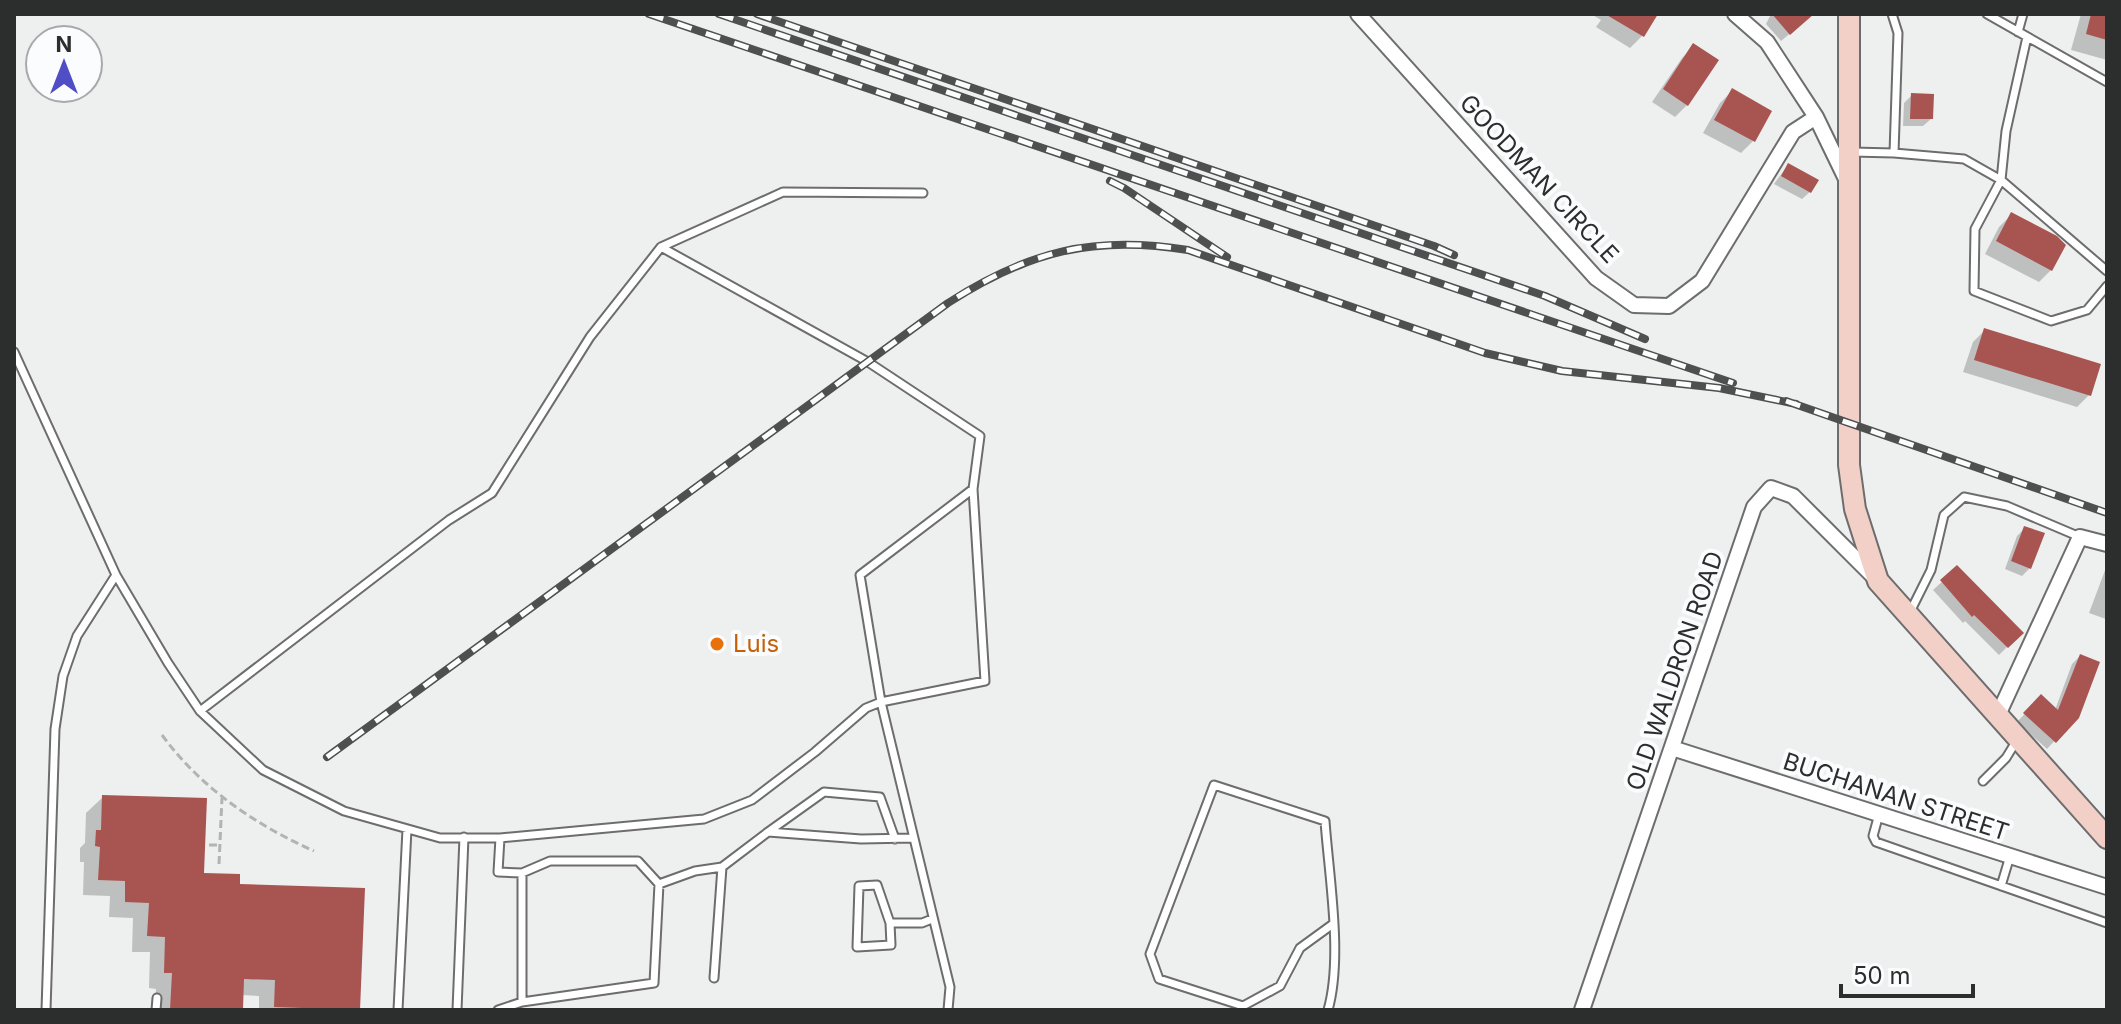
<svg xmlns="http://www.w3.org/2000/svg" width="2121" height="1024" font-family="Inter,sans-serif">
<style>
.shadow{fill:#0003}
.building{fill:#a85450}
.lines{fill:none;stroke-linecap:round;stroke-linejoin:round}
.lane-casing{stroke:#6d6d6e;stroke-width:11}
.street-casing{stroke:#6d6d6e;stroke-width:18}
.secondary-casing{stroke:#6d6d6e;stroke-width:24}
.path{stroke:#b2b3b3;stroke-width:3;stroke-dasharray:8 4;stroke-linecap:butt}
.lane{stroke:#fff;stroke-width:7}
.street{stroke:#fff;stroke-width:14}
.secondary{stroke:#f2d0c8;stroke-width:20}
.rail-casing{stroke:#4e4f4f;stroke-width:8}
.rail{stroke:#fbfcfd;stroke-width:5;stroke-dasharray:15;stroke-linecap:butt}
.food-dot{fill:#e8710a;stroke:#fbfcfd;stroke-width:3}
.labels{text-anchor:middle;stroke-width:8;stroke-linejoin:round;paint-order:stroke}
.street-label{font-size:24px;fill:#2c2d2d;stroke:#fbfcfd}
.food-label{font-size:24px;fill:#c56008;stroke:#fbfcfd;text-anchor:start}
</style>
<rect width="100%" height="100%" fill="#eeefef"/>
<path class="shadow" d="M1591 14H1655L1642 36 1630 48 1596 27 1601 20Z
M1771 14H1804L1800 25 1781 41 1766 24Z
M2081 14H2107V60L2071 50Z
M1694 46 1687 105 1675 117 1652 102 1682 58Z
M1732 91 1753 141 1741 153 1703 133 1720 103Z
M1911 96 1931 119 1923 126H1903L1904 103Z
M1788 165 1810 192 1802 199 1774 184Z
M2011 215 2051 270 2039 282 1985 254 1999 227Z
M1985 330 2089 395 2077 407 1963 372 1973 342Z
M2025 528 2030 568 2022 576 2005 569 2017 536Z
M2107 565V618L2106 619 2089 613Z
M1957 568 2021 633 1999 655 1965 621 1963 623 1933 590Z
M2080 656 2077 717 2047 749 2017 722 2041 697 2055 710 2072 664Z
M103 797 202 875 238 885 358 1009 259 1010V996L241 995 239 1010H155L156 989 149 988 150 952H132L133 918 109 917 110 896 83 895 84 862H80V848L85 843 86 813Z"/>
<path class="building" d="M1605 14H1658L1644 37Z
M1772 14H1814L1790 35Z
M2091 14H2107V40L2086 34Z
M1693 43 1719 60 1688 106 1663 89Z
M1732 88 1772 111 1755 142 1714 120Z
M1911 93 1934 94 1933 119H1910Z
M1788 163 1819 180 1811 193 1781 176Z
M2011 212 2057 236 2066 245 2052 271 1996 241Z
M1984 328 2101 364 2091 396 1974 360Z
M2024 526 2045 533 2031 569 2011 561Z
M1957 565 2024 633 2008 648 1974 615 1972 617 1940 580Z
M2080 654 2100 662 2079 718 2056 743 2023 713 2041 694 2058 710Z
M102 795 207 798 204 873 240 874V884L365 888 360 1010 274 1007 275 980 244 979 243 1009 170 1010 172 973H164L165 937 147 936 149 903 125 902V881L98 880 100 847 95 846 96 830H101Z"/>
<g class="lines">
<g class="lane-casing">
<path id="lane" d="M1892 14 1898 33 1894 153
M1987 14 2107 82
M2018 32 2023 14
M2027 37 2006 131 2001 180 1975 229 1974 291 2051 321 2087 310 2107 286
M1852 152 1894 153 1964 159 2001 180 2107 271
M661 247 868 362 980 436 973 489 985 681 881 702 860 575 973 489
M14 352 116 575
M1909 614 1931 570 1944 515 1964 497 2007 506 2080 537
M200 711 449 520 492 493 590 337 661 247 783 192 923 193
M1983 781 2006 758 2017 740
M1879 814 1873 836 1876 842 2107 923
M768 832 824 792 880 797 895 839
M659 884 695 871 722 867
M2001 886 2010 856
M890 923 877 885 859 886 857 947 891 945 890 923H922L932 919
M714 978 722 867 768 832 861 839 913 838
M522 1002 654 983 659 884 638 861H550L522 873
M46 1010 55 729 63 676 77 636 116 575 168 663 200 711 263 770 344 811 440 838H500L704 819 752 800 815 752 866 708 881 702 950 987 948 1010
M156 1010 157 998
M398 1010 407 829
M457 1010 464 837
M498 1010 522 1002V873L498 872 500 838
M1328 1010C1343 957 1329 877 1325 821L1214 785 1150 954 1159 979 1243 1006 1280 986 1300 948 1333 924"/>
</g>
<g class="street-casing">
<path id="street" d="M1358 14 1596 278 1634 305 1669 306 1702 281 1793 132 1816 117
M1735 14 1767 42 1816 117 1847 181
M1998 715 2080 537 2107 544
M1672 748 2107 887
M1582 1010 1754 507 1771 488 1793 496 1874 577"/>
</g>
<g class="secondary-casing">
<path id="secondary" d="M1849 14V465L1855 509 1878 581 2107 838"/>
</g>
<path class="path" d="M162 735C201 788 254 824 314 851
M209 845H220
M219 864 222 798"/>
<use href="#lane" class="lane"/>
<use href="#street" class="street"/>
<use href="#secondary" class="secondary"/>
<g class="rail-casing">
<path id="rail" d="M649 14 1733 383
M719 14 1545 296 1645 339
M757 14 1434 246 1454 255
M1110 181 1124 188 1227 257
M1786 401 2107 513
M327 757 948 303C1029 251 1093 235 1188 250L1485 353 1562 371 1719 388 1796 404"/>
</g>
<use href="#rail" class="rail"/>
</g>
<circle class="food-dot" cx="717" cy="644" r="8"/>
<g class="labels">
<g class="street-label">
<text transform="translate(1539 179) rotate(47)" y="8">GOODMAN CIRCLE</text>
<text transform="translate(1675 671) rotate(-71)" y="8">OLD WALDRON ROAD</text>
<text transform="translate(1896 797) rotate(18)" y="8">BUCHANAN STREET</text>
</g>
<g class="food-label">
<text x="733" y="652">Luis</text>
</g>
</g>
<rect width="2121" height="1024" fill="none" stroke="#2c2d2d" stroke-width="32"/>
<g transform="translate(64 64)"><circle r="38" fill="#fbfcfd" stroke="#a8a9aa" stroke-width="2"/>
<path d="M0-6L14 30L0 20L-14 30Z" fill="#504ec5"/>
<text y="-12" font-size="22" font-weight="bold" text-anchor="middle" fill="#2c2d2d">N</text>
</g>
<path d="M1841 984v12h132v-12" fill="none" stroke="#2c2d2d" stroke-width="4"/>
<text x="1853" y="984" font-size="24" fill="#2c2d2d" stroke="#fbfcfd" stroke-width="6" paint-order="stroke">50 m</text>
</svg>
